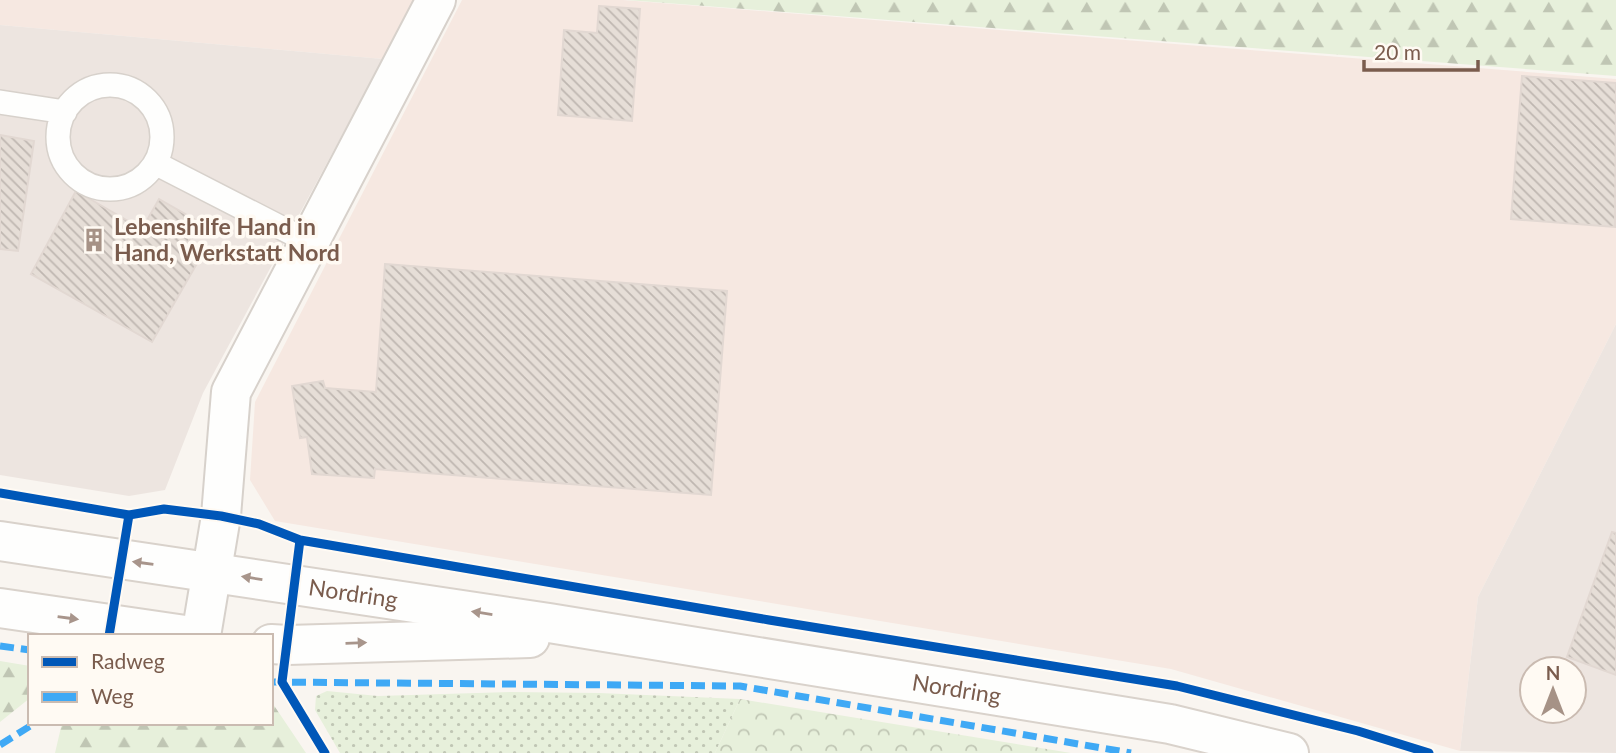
<svg xmlns="http://www.w3.org/2000/svg" width="1616" height="753" font-family="Lato,sans-serif">
<style>
.commercial{fill:#f6e8e1}
.industrial{fill:#ede5e0;fill-rule:evenodd}
.grass{fill:url(#grass-dots)}
.forest{fill:url(#forest-firs)}
.park{fill:url(#park-crowns)}
.building{fill:url(#building-back-hatch);stroke:#e2d8d2;stroke-width:2}
.lines{fill:none;stroke-linecap:round;stroke-linejoin:round}
.service-casing{stroke:#d7d1cb;stroke-width:26}
.minor-casing{stroke:#d7d1cb;stroke-width:42}
.secondary-casing{stroke:#d9d2cb;stroke-width:42}
.service{stroke:#fefefd;stroke-width:23}
.minor{stroke:#fefefd;stroke-width:38}
.secondary{stroke:#fefefd;stroke-width:38}
.quiet{stroke:#3fa9f5;stroke-width:7;stroke-dasharray:14 7;stroke-linecap:butt}
.cycleway-casing{stroke:#fffaf3;stroke-width:13}
.cycleway{stroke:#0057b8;stroke-width:9}
.oneway{fill:#a8958b}
.labels{text-anchor:middle;stroke-width:7;stroke-linejoin:round;paint-order:stroke}
.poi-label{font-size:23px;font-weight:bold;fill:#7a5c4d;stroke:#fffaf3;text-anchor:start}
.street-label{font-size:23px;fill:#7a5c4d;stroke:#fffaf3}
</style>
<defs>
<pattern id="grass-dots" width="8" height="8" patternUnits="userSpaceOnUse" patternTransform="scale(1.75)"><rect width="8" height="8" fill="#e7f0db"/><path d="M2 2h.1M6 6h.1" fill="none" stroke="#c0c6b4" stroke-width="1.8" stroke-linecap="round"/></pattern>
<pattern id="forest-firs" width="22" height="20" patternUnits="userSpaceOnUse" patternTransform="scale(1.75)"><rect width="22" height="20" fill="#e7f0db"/><path d="M5 1l3.5 6h-7zM16 11l3.5 6h-7z" fill="#c0c6b4"/></pattern>
<pattern id="park-crowns" width="20" height="18" patternUnits="userSpaceOnUse" patternTransform="scale(1.75)"><rect width="20" height="18" fill="#e7f0db"/><path d="M2 6a3 3 0 1 1 6 0M12 15a3 3 0 1 1 6 0" fill="none" stroke="#c0c6b4"/></pattern>
<pattern id="building-back-hatch" width="6" height="6" patternUnits="userSpaceOnUse" patternTransform="scale(1.75)"><rect width="6" height="6" fill="#e6ded7"/><path d="M-1 5l2 2M0 0l6 6M5-1l2 2" fill="none" stroke="#bfb7b1"/></pattern>
</defs>
<rect width="100%" height="100%" fill="#f9f5f0"/>
<path class="commercial" d="M0 0H413L383 59 0 25Z
M462 0H623L1616 79V324L1478 597 1460 751 1171 669 275 521 250 480 255 402Z"/>
<path class="industrial" d="M0 25 383 59 203 393 165 490 129 496 0 475Z
M1616 324V753L1460 751 1478 597ZM1532 669H1574V711H1532Z"/>
<path class="grass" d="M327 691 378 696 511 692 599 693 740 699 715 753H340L315 710 316 696Z"/>
<path class="forest" d="M627 0H1616V76Z
M0 661 30 666V698L0 722Z
M271 701 306 753H55L62 723H271Z"/>
<path class="park" d="M740 699 1071 753H715Z"/>
<path class="building" d="M599 6 640 9 632 121 558 115 564 30 597 33Z
M1522 76 1616 83 1615 227 1511 219Z
M0 135 34 141 18 251 0 249Z
M76 191 142 229 159 199 199 222 183 251 199 260 152 342 31 274Z
M385 264 727 291 711 495 375 469 374 478 312 474 307 437 300 438 292 386 323 381 325 388 376 392Z
M1612 532 1616 533V675L1567 657Z"/>
<g class="lines">
<g class="service-casing">
<path id="service" d="M58 137a52 52 0 1 1 104 0a52 52 0 1 1-104 0Z
M0 102 65 112
M155 163 309 242"/>
</g>
<g class="minor-casing">
<path id="minor" d="M201 636 221 516 231 392 436 0"/>
</g>
<g class="secondary-casing">
<g id="secondary">
<path id="s1" d="M0 541 549 623 1170 724 1289 753"/>
<path d="M0 608 192 636"/>
<path d="M271 644 288 645 530 638"/>
</g>
</g>
<use href="#service" class="service"/>
<use href="#minor" class="minor"/>
<use href="#secondary" class="secondary"/>
<path class="quiet" d="M0 646 30 650
M271 682 740 686 1131 753
M0 745 35 723"/>
<g class="cycleway-casing">
<path id="cycleway" d="M0 493 129 515 164 509 221 516 259 524 300 540 769 620 1177 686 1358 731 1429 753
M300 540 282 682 325 753
M109 636 129 515"/>
</g>
<use href="#cycleway" class="cycleway"/>
</g>
<defs><path id="oneway-solid" d="M-6-.8H1V-3.2L6.5 0L1 3.2V.8H-6Z" transform="scale(1.75)"/></defs>
<g class="oneway">
<use href="#oneway-solid" transform="translate(143 563) rotate(-172)"/>
<use href="#oneway-solid" transform="translate(252 578) rotate(-171)"/>
<use href="#oneway-solid" transform="translate(482 613) rotate(-171)"/>
<use href="#oneway-solid" transform="translate(68 618) rotate(8)"/>
<use href="#oneway-solid" transform="translate(356 643) rotate(-2)"/>
</g>
<defs>
<g id="building-bare" transform="scale(1.89)"><path d="M-4-6H4V6H1V3H-1V6H-4ZM-2.5-4.3h1.7v1.8h-1.7ZM.8-4.3h1.7v1.8H.8ZM-2.5-1h1.7V.8h-1.7ZM.8-1h1.7V.8H.8Z" fill="#a69286" stroke="#fffaf3" stroke-width="2.5" paint-order="stroke"/></g>
</defs>
<g fill-rule="evenodd">
<use href="#building-bare" x="94" y="240"/>
</g>
<g class="labels">
<g class="poi-label">
<text x="114" y="235">Lebenshilfe Hand in<tspan x="114" dy="26">Hand, Werkstatt Nord</tspan></text>
</g>
<g class="street-label">
<text dy="8" stroke="none"><textPath href="#s1" startOffset="357">Nordring</textPath></text>
<text dy="8" stroke="none"><textPath href="#s1" startOffset="968">Nordring</textPath></text>
</g>
</g>
<rect x="28" y="634" width="245" height="91" fill="#fffaf3" stroke="#cabbb1" stroke-width="2"/>
<rect x="42" y="657" width="35" height="10" fill="#0057b8" stroke="#cabbb1" stroke-width="2"/>
<text x="91" y="669" font-size="21" fill="#7a5c4d">Radweg</text>
<rect x="42" y="692" width="35" height="10" fill="#3fa9f5" stroke="#cabbb1" stroke-width="2"/>
<text x="91" y="704" font-size="21" fill="#7a5c4d">Weg</text>
<g transform="translate(1553 690)"><circle r="33" fill="#fffaf3" stroke="#cabbb1" stroke-width="2"/>
<path d="M0-5L12 26L0 18L-12 26Z" fill="#a69286"/>
<text y="-10" font-size="19" font-weight="bold" text-anchor="middle" fill="#7a5c4d">N</text>
</g>
<path d="M1364 60v10h114v-10" fill="none" stroke="#7a5c4d" stroke-width="3.5"/>
<text x="1374" y="60" font-size="21" fill="#7a5c4d" stroke="#fffaf3" stroke-width="5" paint-order="stroke">20 m</text>
</svg>
